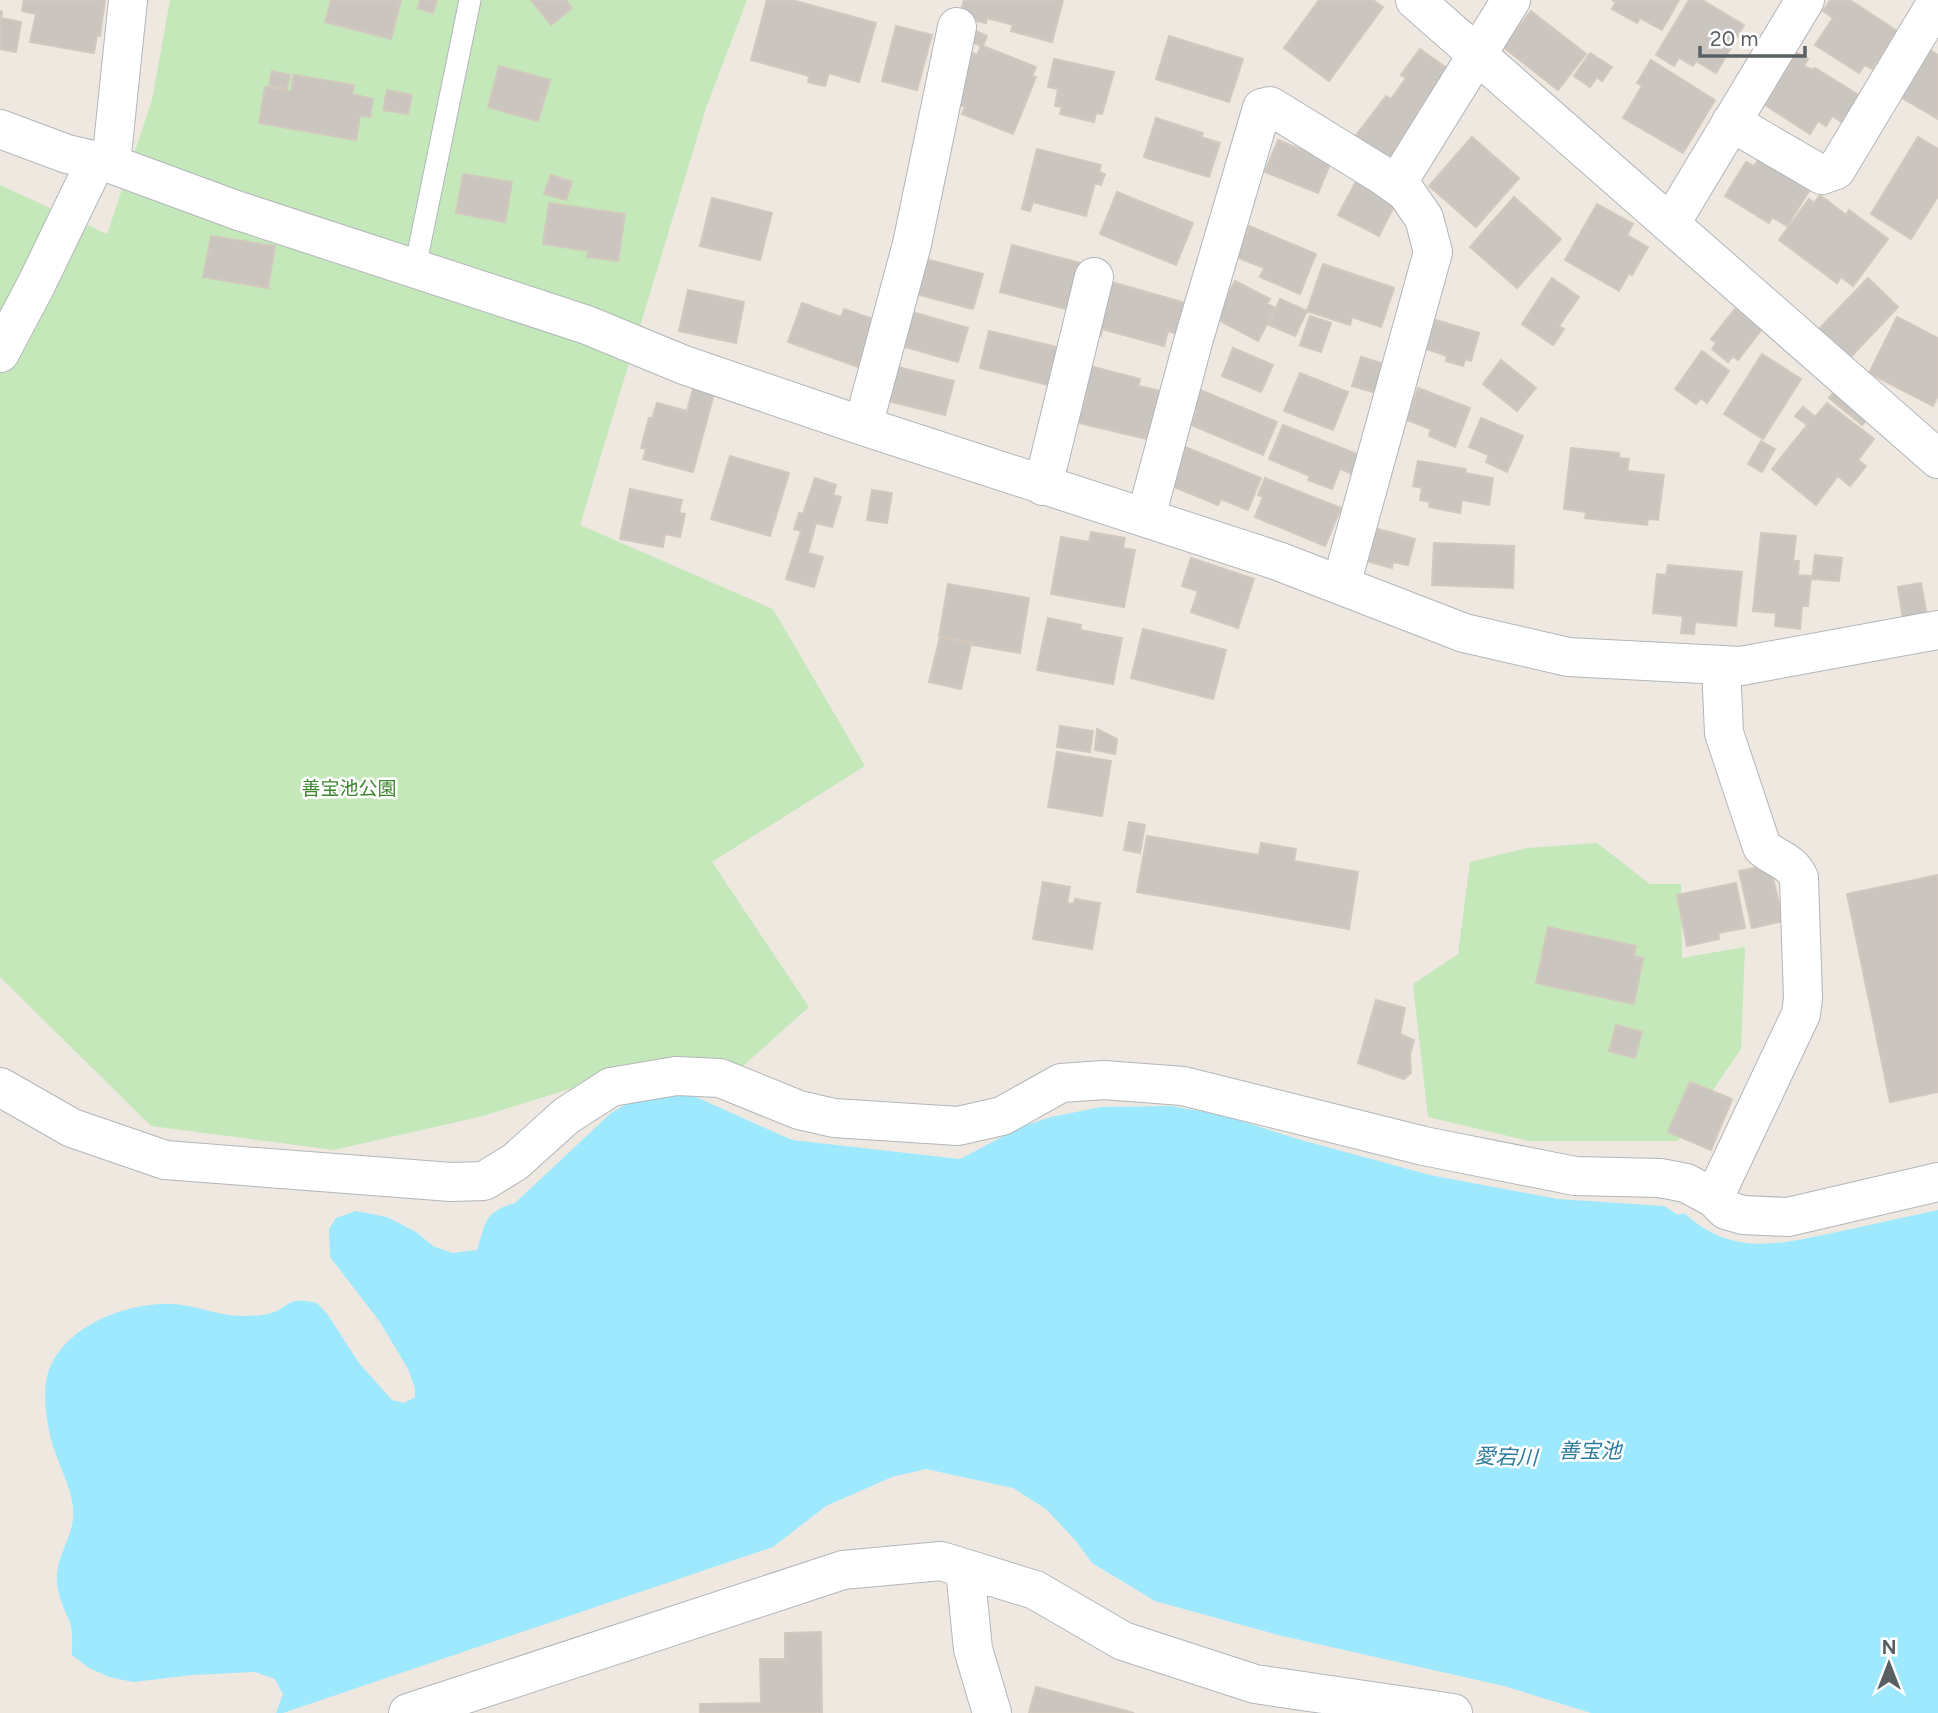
<svg xmlns="http://www.w3.org/2000/svg" width="1938" height="1713" font-family="Figtree,'Noto Sans JP',sans-serif">
<style>
.green{fill:#c4e8ba}
.water{fill:#9fe9ff}
.building{fill:#cbc5c0;stroke:#d3c8be;stroke-width:2}
.lines{fill:none;stroke-linecap:round;stroke-linejoin:round}
.service-casing{stroke:#b2b6ba;stroke-width:23}
.minor-casing{stroke:#b2b6ba;stroke-width:40}
.service{stroke:#fff;stroke-width:21}
.minor{stroke:#fff;stroke-width:38}
.labels{text-anchor:middle;stroke-width:5;stroke-linejoin:round;paint-order:stroke}
.park-label{font-size:19px;fill:#3c862e;stroke:#fff}
.water-label{font-size:21px;font-style:italic;fill:#2e7c9d;stroke:#fff}
</style>
<rect width="100%" height="100%" fill="#eee8e1"/>
<path class="green" d="M170 0H747L706 108 580 525 773 609 865 766 712 862 809 1007 735 1073 630 1070 483 1116 334 1150 151 1126 0 977V185L107 234 152 100Z
M1597 843 1650 884H1681L1682 958 1745 947 1741 1049 1678 1141H1529L1428 1117 1413 984 1458 954 1470 862 1527 848Z"/>
<path class="water" d="M673 1094 696 1097 792 1140 960 1159 1021 1127 1051 1117 1101 1107 1171 1106 1222 1115 1301 1140 1430 1175 1558 1199 1664 1206 1678 1215 1684 1213C1735 1259 1782 1243 1842 1231 1874 1224 1906 1217 1938 1210V1713H1591L1504 1686 1278 1635 1155 1601 1092 1563 1076 1541 1046 1509 1013 1488 926 1469 892 1477 826 1506 773 1547 283 1713H276L283 1694 275 1679 255 1672 193 1675 133 1682 109 1677 89 1668 72 1655C72 1645 73 1633 70 1623 65 1610 58 1598 57 1583 55 1551 79 1534 72 1501 68 1478 53 1455 49 1430 46 1414 43 1394 47 1377 59 1330 117 1306 161 1304 189 1302 213 1315 240 1316 253 1316 265 1316 277 1311 283 1308 289 1302 296 1301 302 1300 311 1302 317 1303L328 1315 359 1363 392 1400 404 1403 415 1397V1388L408 1369 380 1322 330 1257 329 1229 336 1218 356 1211 387 1217 416 1232 433 1246 452 1253 477 1250C486 1222 484 1212 515 1203L611 1113 633 1100Z"/>
<path class="building" d="M24 0H105L100 36 97 35 94 53 30 42 36 14 22 11Z
M331 0H401L391 39 325 22Z
M420 0H437L433 13 418 8Z
M531 0H566L572 8 551 25Z
M767 0H792L876 23 859 82 829 73 825 86 808 82 809 76 751 60Z
M964 0H1063L1052 42 1011 31 1013 25 987 18 986 23 959 17Z
M1319 0H1373L1383 7 1329 81 1284 48Z
M1612 0H1679L1662 30 1640 18 1637 23 1612 9 1616 2Z
M1689 0H1702L1744 25 1716 73 1696 61 1693 66 1679 58 1674 66 1656 55Z
M1830 0H1850L1897 31 1872 69 1865 65 1859 73 1815 45 1833 18 1823 11Z
M0 11 2 12 1 18 21 22 16 52 0 49Z
M1531 11 1586 54 1558 90 1503 47Z
M896 26 932 35 917 90 882 81Z
M969 28 987 36 983 46 1036 67 1032 76 1036 77 1013 134 962 114 965 107 954 102 973 53 977 55 981 46 965 39Z
M1169 36 1243 59 1229 102 1156 79Z
M1420 49 1448 69 1417 111 1424 117 1391 165 1354 138 1386 96 1391 99 1406 78 1401 75Z
M1930 50 1938 55V119L1902 98Z
M1590 53 1612 67 1602 81 1597 77 1590 87 1574 76Z
M1797 53 1808 59 1804 66 1813 70 1815 68 1862 97 1845 124 1832 116 1826 126 1818 121 1810 134 1765 105Z
M1054 59 1114 72 1102 114 1096 113 1094 122 1060 114 1062 107 1055 106 1058 89 1048 87Z
M1651 60 1715 100 1683 153 1623 118 1642 86 1637 83Z
M499 66 550 80 538 121 488 107Z
M272 71 290 75 287 89 269 85Z
M294 75 354 85 352 94 373 99 370 117 360 116 356 140 259 123 265 87 291 91Z
M387 90 412 95 408 114 383 110Z
M1156 118 1203 133 1201 137 1220 143 1209 177 1144 157Z
M1472 137 1519 178 1476 227 1429 186Z
M1918 137 1938 149V196L1911 239 1871 214Z
M1278 140 1331 162 1318 193 1265 172Z
M1037 149 1101 165 1099 172 1105 174 1101 185 1095 183 1086 216 1033 202 1030 211 1022 209Z
M1760 157 1811 188 1787 226 1772 217 1769 223 1725 196 1746 162 1754 166Z
M463 174 512 182 505 222 456 213Z
M551 175 572 182 566 200 544 194Z
M1359 176 1399 197 1379 236 1338 215Z
M1117 192 1193 223 1176 265 1100 234Z
M1820 195 1846 215 1849 210 1888 239 1853 286 1841 277 1837 283 1779 240 1809 199 1814 203Z
M1514 197 1561 239 1517 288 1470 247Z
M712 198 772 213 760 260 700 246Z
M549 203 625 214 618 261 587 257 588 251 543 244Z
M1597 204 1633 224 1627 235 1648 247 1632 275 1629 273 1619 291 1565 260Z
M1249 226 1316 254 1300 294 1260 277 1264 268 1236 257Z
M211 236 275 246 268 288 203 277Z
M1012 245 1084 264 1072 288 1066 309 1000 292Z
M926 259 983 274 973 309 916 294Z
M1323 264 1394 288 1381 327 1352 317 1350 325 1307 311Z
M1552 278 1579 297 1559 326 1564 329 1553 345 1522 324Z
M1868 278 1898 307 1848 360 1817 331Z
M1108 281 1192 305 1177 334 1168 331 1164 346 1102 329 1101 336 1093 335Z
M1235 281 1270 299 1267 304 1276 308 1258 341 1215 318Z
M688 290 744 302 736 343 679 331Z
M1280 299 1307 311 1295 336 1269 325Z
M802 303 841 317 844 309 876 320 858 367 788 342Z
M1735 309 1762 329 1738 360 1733 356 1728 362 1712 349 1716 343 1711 339Z
M912 312 968 328 958 362 902 346Z
M1310 316 1331 323 1321 352 1300 345Z
M1897 317 1938 338V396L1933 406 1869 373Z
M1433 319 1479 333 1471 361 1465 359 1463 366 1446 361 1447 356 1424 348Z
M989 331 1061 348 1052 386 980 368Z
M1233 348 1273 365 1261 392 1222 376Z
M1702 351 1729 371 1707 403 1701 398 1696 404 1675 389Z
M1762 354 1801 379 1763 439 1724 414Z
M1361 357 1388 365 1380 394 1352 386Z
M1501 360 1536 388 1517 411 1483 384Z
M1086 365 1140 379 1138 386 1161 391 1159 421 1152 419 1147 439 1075 422 1080 402 1085 403 1086 395 1079 393Z
M898 367 954 381 945 415 888 401Z
M1300 373 1348 392 1333 430 1284 411Z
M695 381 716 386 693 472 643 459 646 449 641 448 649 418H652L657 403 687 411Z
M1418 388 1470 408 1455 447 1429 436 1431 429 1406 420Z
M1837 389 1870 417 1862 425 1829 398Z
M1200 390 1277 422 1263 455 1191 425 1197 411 1192 409Z
M1827 403 1874 439 1858 460 1866 466 1850 486 1838 476 1816 505 1772 469 1807 425 1795 416 1803 407 1815 417Z
M1481 418 1523 436 1507 472 1486 462 1489 455 1469 447Z
M1283 425 1362 456 1355 475 1340 469 1332 489 1308 480 1310 476 1269 459Z
M1761 441 1775 449 1762 472 1748 464Z
M1185 447 1261 478 1248 510 1221 499 1218 505 1169 485Z
M1571 448 1619 453V458L1629 459 1627 471 1664 475 1658 520 1648 519 1647 525 1585 518 1586 512 1564 509Z
M730 456 789 473 770 536 711 519Z
M1418 461 1466 469 1465 473 1493 478 1489 505 1462 500 1460 513 1429 507 1430 502 1420 500 1422 488 1413 486Z
M815 478 836 485 833 495 841 497 832 527 816 523 808 553 823 557 814 587 786 579 801 531 794 529 799 513 803 514Z
M1265 478 1341 508 1325 546 1255 517 1263 497 1258 495Z
M630 489 682 500 679 513 685 514 680 537 665 534 663 547 620 539Z
M872 490 892 493 887 523 867 520Z
M1371 527 1415 539 1408 565 1393 562 1392 568 1363 560Z
M1091 532 1125 538 1123 548 1135 550 1124 607 1051 594 1061 537 1089 542Z
M1761 533 1796 536 1793 561H1799L1798 575 1811 576 1808 606H1802L1800 629 1775 626 1776 613 1753 611Z
M1434 543 1514 546 1513 588 1432 585Z
M1815 555 1842 558 1839 581 1812 579Z
M1191 558 1254 579 1238 628 1191 612 1198 591 1182 586Z
M1668 565 1742 572 1736 626 1695 622 1694 634 1681 633 1683 616 1653 613 1657 574 1666 575Z
M1921 583 1927 616 1903 620 1898 587Z
M948 584 1029 598 1020 653 972 645V642L939 636Z
M1048 618 1081 625 1080 630 1122 638 1113 684 1037 670Z
M1143 629 1226 650 1213 699 1131 678Z
M940 637 971 644 961 689 929 682Z
M1060 726 1093 731 1090 752 1057 747Z
M1097 729 1117 739 1115 754 1095 750Z
M1057 752 1111 761 1102 816 1048 807Z
M1129 822 1145 825 1140 853 1124 850Z
M1147 836 1259 855 1261 843 1296 849 1294 861 1358 872 1349 929 1137 892Z
M1770 865 1783 921 1752 928 1739 871Z
M1938 875V1092L1890 1102 1847 894Z
M1043 882 1070 887 1067 903 1074 904 1075 899 1100 903 1092 949 1033 939Z
M1736 883 1745 928 1718 933 1719 939 1687 946 1677 895Z
M1548 927 1636 946 1634 956 1643 958 1634 1004 1536 983Z
M1376 1000 1405 1008 1400 1034 1414 1040 1410 1054 1411 1073 1404 1079 1358 1063Z
M1616 1025 1642 1032 1635 1058 1609 1051Z
M1690 1082 1732 1099 1711 1150 1668 1132Z
M821 1632 822 1713H700V1704L761 1703 760 1659H785V1633Z
M1036 1687 1134 1713H1029Z"/>
<g class="lines">
<g class="service-casing">
<path id="service" d="M415 268 470 0"/>
</g>
<g class="minor-casing">
<path id="minor" d="M1415 0 1938 459
M1731 122 1822 175 1836 170 1938 0
M0 129 67 154 111 164 236 210 587 325 684 365 863 426 1278 561 1464 633 1568 657 1741 666 1938 630
M111 164 128 0
M1396 185 1511 0
M1671 223 1805 0
M0 353 36 285 96 161
M863 426 912 244 957 27
M1043 486 1094 277
M1146 517 1193 342 1262 108 1270 106 1382 175 1406 192 1424 218 1433 252 1341 585
M0 1087 72 1128 165 1160 451 1182 484 1181 515 1162 566 1116 611 1087 676 1076 720 1078 799 1110 834 1118 958 1126 1002 1116 1061 1083 1104 1080 1183 1086 1424 1146 1575 1176 1660 1178 1686 1183 1714 1198 1726 1210 1743 1215 1788 1217 1938 1182
M1714 1198 1801 1014 1803 998 1799 878C1791 860 1775 859 1762 847L1724 733 1721 666
M965 1569 973 1649 992 1713
M408 1713 843 1570 941 1561 1035 1590 1123 1641 1255 1684 1453 1713"/>
</g>
<use href="#service" class="service"/>
<use href="#minor" class="minor"/>
</g>
<g class="labels">
<g class="park-label">
<text x="349" y="795">善宝池公園</text>
</g>
<g class="water-label">
<text x="1590" y="1458">善宝池</text>
<text transform="translate(1506 1457) rotate(2)" y="7">愛宕川</text>
</g>
</g>
<g transform="translate(1889 1664)" stroke="#ffffff" stroke-width="5" paint-order="stroke">
<path d="M0-5L12 26L0 18L-12 26Z" fill="#596063"/>
<text y="-10" font-size="19" font-weight="bold" text-anchor="middle" fill="#596063">N</text>
</g>
<path d="M1700 46v10h105v-10" fill="none" stroke="#596063" stroke-width="3.5"/>
<text x="1710" y="46" font-size="21" fill="#596063" stroke="#ffffff" stroke-width="5" paint-order="stroke">20 m</text>
</svg>
